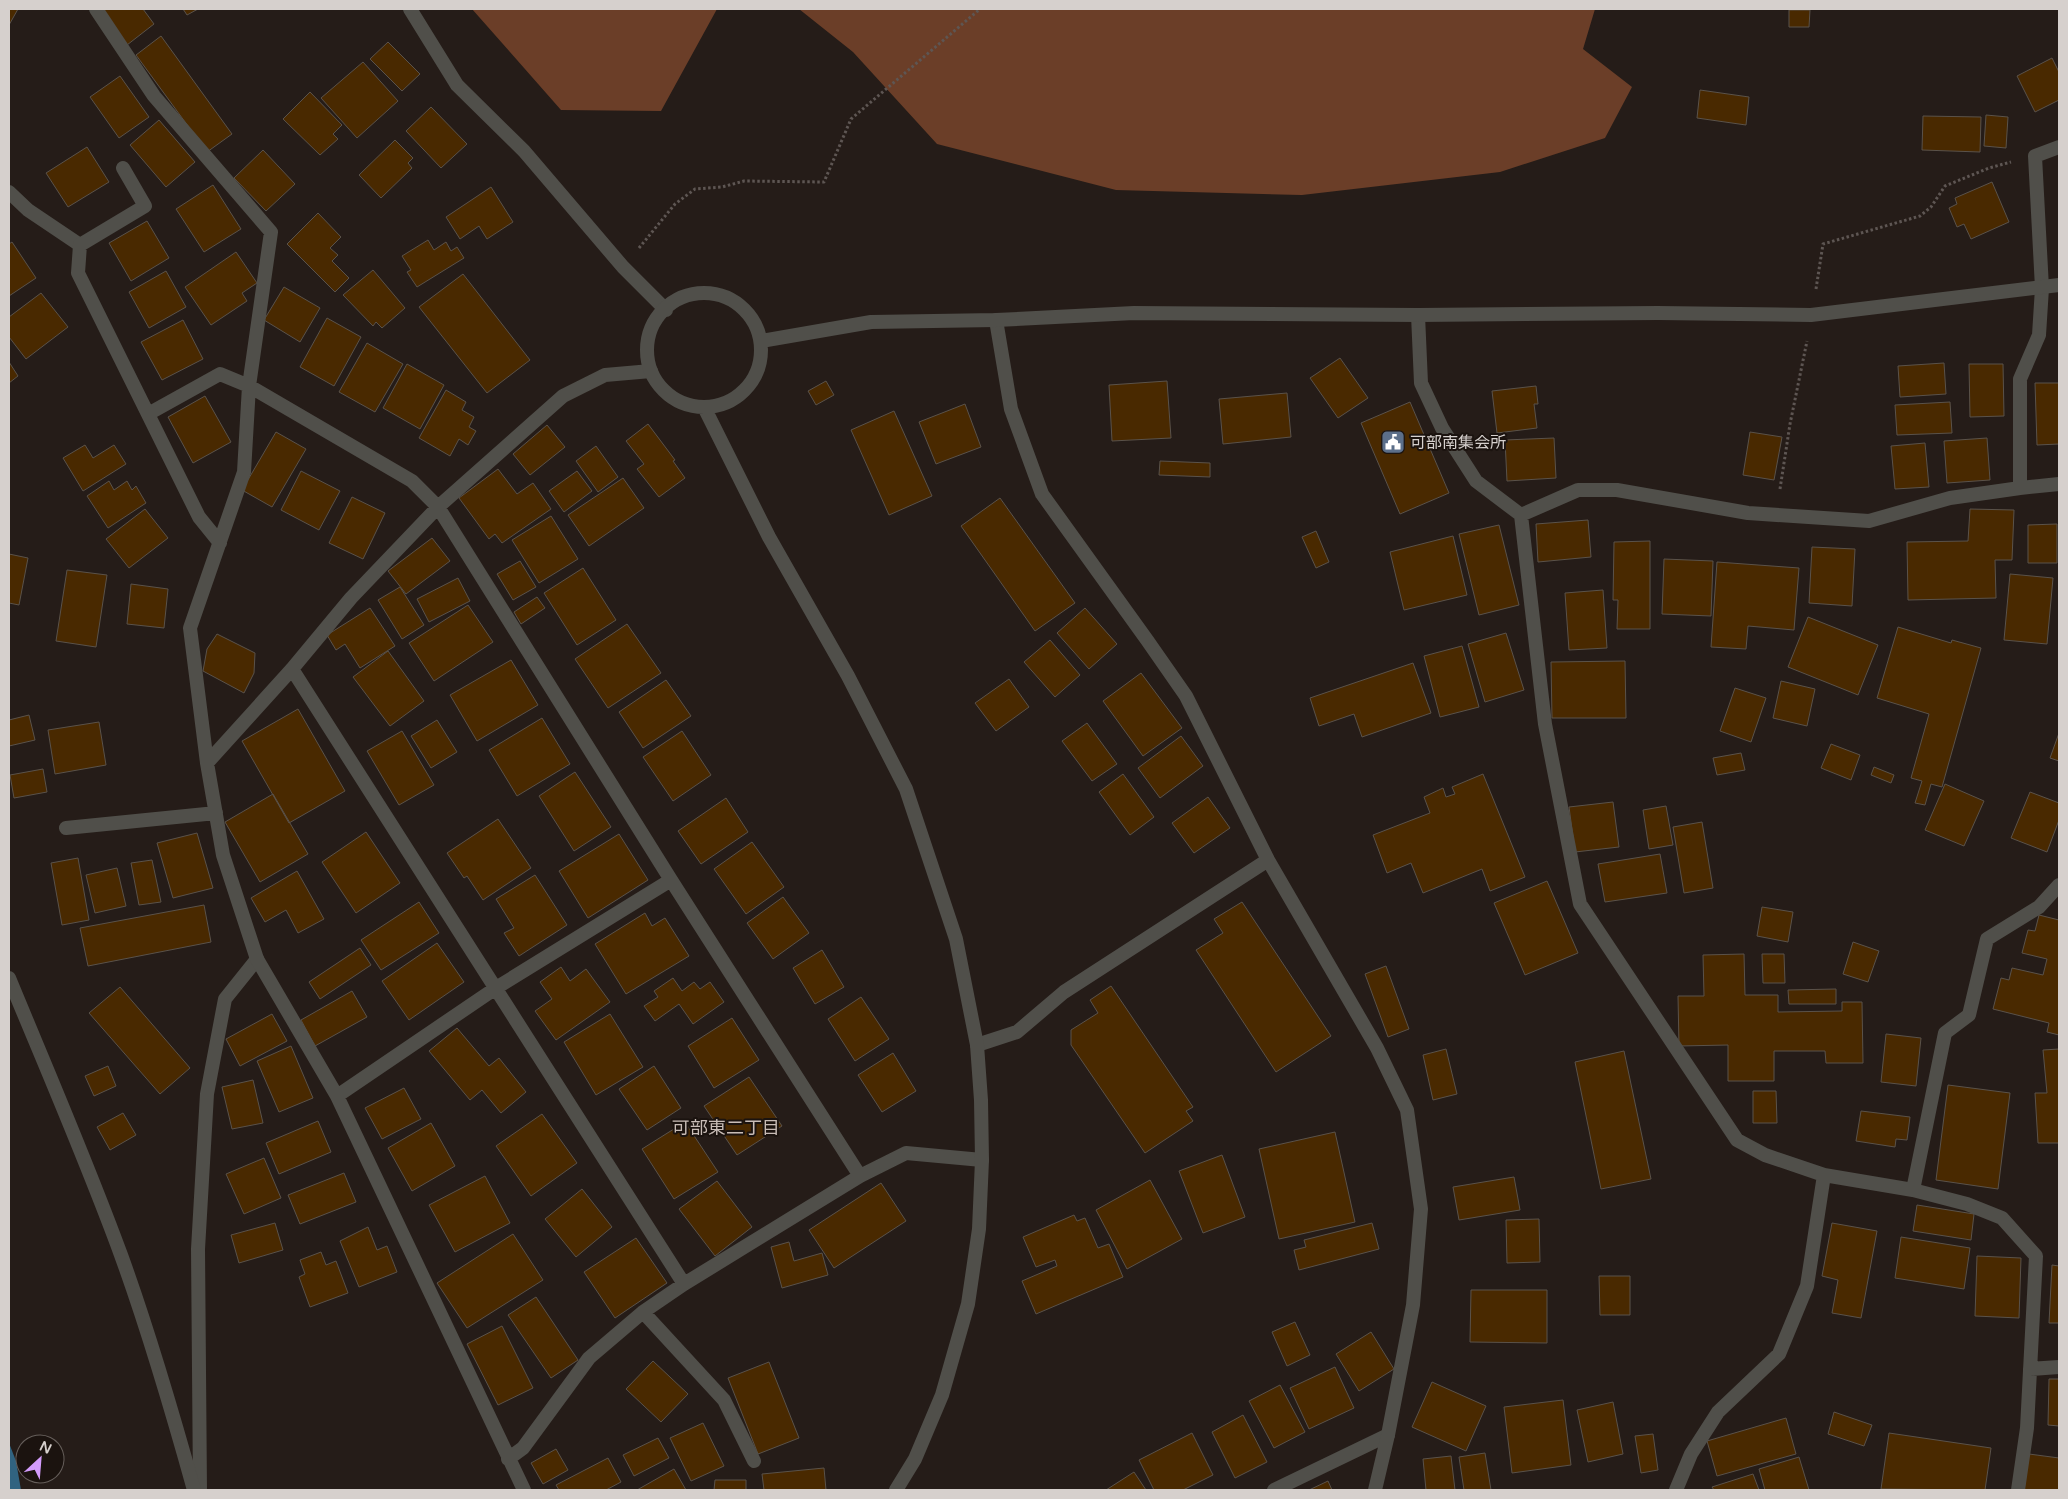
<svg xmlns="http://www.w3.org/2000/svg" width="2068" height="1499" font-family="'Varela Round','Noto Sans JP',sans-serif">
<style>
.forest{fill:#6b3e28}
.water{fill:#316380}
.building{fill:#492900;stroke:#5a524a}
.lines{fill:none;stroke-linecap:round;stroke-linejoin:round}
.path{stroke:#5e5653;stroke-width:3;stroke-dasharray:2.5 2.5;stroke-linecap:butt}
.service{stroke:#504f4a;stroke-width:14}
.minor{stroke:#504f4a;stroke-width:14}
.tertiary{stroke:#504f4a;stroke-width:14}
.labels{text-anchor:middle;stroke-width:4;stroke-linejoin:round;paint-order:stroke}
.poi-label{font-size:16px;fill:#d6d0cd;stroke:#1b130f;text-anchor:start}
.neighbourhood-label{font-size:18px;fill:#c8bcb6;stroke:#1b130f}
</style>
<rect width="100%" height="100%" fill="#251c18"/>
<path class="forest" d="M472 9H717L661 111 561 110Z
M799 9H1595L1583 49 1632 87 1605 138 1500 172 1302 195 1116 190 937 144 853 52Z"/>
<path class="water" d="M9 1443 16 1461 21 1490H9Z"/>
<path class="building" d="M9 9H18L9 25Z
M100 9H143L154 24 127 45Z
M183 9H198L187 15Z
M1789 10H1810L1809 27H1789Z
M161 36 232 134 207 152 136 55Z
M388 42 420 74 402 91 370 59Z
M2052 58 2059 72V100L2035 112 2017 76Z
M363 62 398 101 357 138 321 98Z
M120 76 149 117 119 138 90 97Z
M1700 90 1749 97 1746 125 1697 118Z
M310 92 342 125 333 134 338 139 320 155 283 119Z
M431 107 467 144 441 168 406 131Z
M1986 115 2008 117 2006 148 1984 146Z
M1923 116 1981 117 1980 152 1922 150Z
M159 120 195 162 166 187 130 145Z
M395 140 413 158 408 163 412 168 381 198 359 175Z
M87 147 109 182 68 207 46 173Z
M263 150 295 184 266 211 234 178Z
M1992 182 2009 222 1971 239 1964 224 1957 227 1949 208 1957 204 1955 198Z
M213 185 241 229 204 252 176 209Z
M491 187 513 222 487 239 479 226 460 239 446 217Z
M318 213 341 237 330 248 338 255 332 261 349 278 335 292 287 244Z
M147 221 169 258 131 281 109 243Z
M428 240 434 250 446 242 451 251 457 247 464 258 417 287 407 272 411 270 402 256Z
M12 242 36 278 9 296V244Z
M236 252 257 283 242 293 247 301 211 325 185 287Z
M373 270 405 308 382 328 376 322 373 326 343 295Z
M166 271 186 307 149 328 129 292Z
M463 274 530 360 487 393 419 307Z
M284 287 320 308 300 342 264 320Z
M41 293 68 327 26 359 9 337V317Z
M327 318 361 337 334 386 300 367Z
M183 320 203 359 162 380 141 342Z
M367 343 403 364 375 412 339 392Z
M1340 358 1368 398 1338 418 1310 378Z
M9 362 18 376 9 383Z
M1944 363 1946 394 1900 397 1898 366Z
M407 364 444 385 420 429 383 408Z
M1969 364H2003L2004 416 1970 417Z
M826 381 834 395 816 405 808 391Z
M1167 381 1171 438 1112 441 1109 385Z
M2035 383H2059V444L2037 445Z
M1536 386 1538 404H1534L1537 428 1497 433 1492 391Z
M446 390 466 402 462 410 474 417 469 427 476 431 468 445 459 439 450 456 419 438Z
M1287 393 1291 437 1223 444 1219 399Z
M205 396 231 442 193 463 168 417Z
M1410 402 1449 493 1400 514 1361 423Z
M1950 402 1952 433 1897 435 1895 405Z
M965 404 981 447 936 464 919 422Z
M894 411 932 496 889 515 851 430Z
M648 424 675 460 673 461 685 478 659 497 637 469 644 464 626 441Z
M547 425 565 447 530 475 513 454Z
M276 432 306 449 272 507 242 490Z
M1750 432 1782 437 1774 480 1743 475Z
M1554 438 1556 478 1507 481 1505 440Z
M1987 438 1990 480 1947 483 1944 441Z
M1925 443 1929 487 1895 489 1891 446Z
M85 445 93 458 114 445 126 464 83 491 63 458Z
M596 446 618 477 598 492 576 461Z
M1160 461 1210 463V477L1159 475Z
M498 469 517 494 533 483 551 509 502 543 495 534 489 539 459 498Z
M301 471 340 491 319 530 281 510Z
M577 471 592 491 564 512 549 491Z
M623 478 644 508 589 546 568 515Z
M109 481 114 490 127 481 132 490 136 486 146 503 108 528 87 496Z
M352 497 385 513 363 559 329 543Z
M1000 498 1075 603 1035 631 961 526Z
M145 509 168 538 129 568 106 539Z
M1970 509 2014 510 2012 560H1995L1996 598 1908 600 1907 542 1968 541Z
M551 516 578 559 539 583 512 540Z
M1588 520 1591 557 1538 562 1536 524Z
M2057 524V563H2028V525Z
M1499 525 1519 605 1479 615 1459 534Z
M1316 531 1329 562 1316 568 1302 537Z
M1453 536 1467 595 1404 610 1390 552Z
M432 538 450 561 406 594 388 571Z
M1650 541V629H1617L1618 600H1613L1614 542Z
M1812 547 1855 549 1852 606 1809 603Z
M9 554 28 558 19 605 9 603Z
M1664 559 1713 561 1711 616 1662 614Z
M520 561 536 587 513 600 497 574Z
M1717 562 1799 568 1794 630 1748 626 1746 649 1711 647Z
M583 568 616 620 577 645 544 593Z
M67 570 107 575 96 647 56 641Z
M2010 574 2053 578 2047 644 2004 640Z
M458 578 470 601 429 622 417 599Z
M131 584 168 589 164 628 127 624Z
M400 587 424 625 402 639 378 600Z
M1603 590 1607 648 1569 650 1565 593Z
M537 597 545 608 521 624 514 612Z
M468 605 493 642 434 681 409 643Z
M370 608 395 646 360 668 345 644 336 650 327 635Z
M1085 608 1117 644 1089 669 1057 633Z
M1808 617 1878 645 1858 695 1788 667Z
M627 624 661 673 608 708 575 659Z
M1898 627 1951 643 1952 640 1981 648 1942 787 1931 784 1925 805 1915 803 1922 781 1911 778 1929 714 1877 698Z
M1506 633 1524 690 1485 702 1468 644Z
M217 634 255 653 254 673 244 693 203 671 207 649Z
M1050 640 1080 675 1055 697 1024 662Z
M1462 646 1479 707 1440 717 1424 656Z
M388 651 424 701 390 726 353 677Z
M511 660 538 705 477 741 450 695Z
M1625 661 1626 718H1552L1551 662Z
M1413 663 1431 713 1362 737 1354 714 1319 726 1310 698Z
M1141 673 1182 728 1143 756 1103 701Z
M1009 679 1029 707 996 731 975 703Z
M666 680 691 716 643 748 619 712Z
M1781 681 1815 689 1807 726 1773 718Z
M1735 688 1766 698 1751 742 1720 731Z
M298 709 345 791 289 823 242 741Z
M29 715 35 740 9 746V720Z
M542 718 570 764 517 796 489 750Z
M437 720 457 752 431 768 411 736Z
M99 722 106 765 55 774 48 730Z
M1087 723 1117 764 1092 781 1062 741Z
M402 731 434 785 399 805 367 751Z
M682 731 711 775 673 801 643 757Z
M2059 733V761L2050 758Z
M1181 736 1203 766 1160 798 1138 768Z
M1831 744 1860 755 1851 780 1821 768Z
M1741 753 1745 770 1717 775 1713 758Z
M1874 767 1894 775 1891 783 1871 775Z
M43 769 47 792 14 798 10 775Z
M575 772 611 827 574 851 539 796Z
M1123 774 1154 817 1130 835 1099 792Z
M1483 774 1525 877 1490 891 1482 869 1423 893 1411 863 1387 873 1373 835 1430 813 1424 797 1443 788 1446 797 1455 794 1452 787Z
M1945 784 1984 801 1964 846 1925 830Z
M2030 792 2059 803V820L2047 852 2011 838Z
M273 794 308 854 260 882 225 822Z
M1208 797 1230 828 1194 853 1172 823Z
M726 798 748 832 701 864 678 831Z
M1613 802 1619 847 1575 852 1569 807Z
M1666 806 1673 845 1649 849 1643 810Z
M498 819 531 868 483 900 467 876 464 878 447 853Z
M1702 822 1713 888 1684 893 1673 827Z
M366 832 400 883 356 913 322 862Z
M197 833 213 888 173 898 157 843Z
M619 834 648 880 588 918 559 871Z
M752 842 784 887 746 914 714 869Z
M1660 854 1667 893 1605 902 1598 864Z
M78 858 89 920 62 925 51 863Z
M152 860 161 902 139 905 131 863Z
M117 868 126 906 95 913 86 875Z
M297 871 324 919 298 933 286 910 265 922 251 898Z
M535 875 567 925 519 956 504 933 514 928 496 899Z
M1547 881 1578 953 1525 975 1494 903Z
M783 897 809 933 773 959 747 923Z
M419 902 439 933 381 970 361 940Z
M1242 902 1331 1036 1276 1072 1196 950 1223 933 1214 919Z
M204 905 211 942 88 966 80 928Z
M1762 907 1793 912 1788 942 1757 936Z
M645 913 652 926 665 918 689 956 626 994 595 944Z
M2039 915 2059 920V1035L2047 1032 2049 1023 1993 1009 2001 978 2009 980 2012 968 2043 975 2047 959 2022 953 2028 930 2035 931Z
M1853 942 1879 951 1868 982 1843 974Z
M437 943 464 982 409 1020 382 981Z
M360 948 371 965 320 999 309 982Z
M822 950 844 987 815 1004 793 968Z
M1744 954 1745 995H1778V1012L1842 1011V1002H1862L1863 1063H1826L1825 1051H1774V1081H1728V1045L1679 1046 1678 996H1704L1703 955Z
M1762 954H1784L1785 983H1763Z
M1386 966 1409 1029 1388 1037 1365 974Z
M561 967 570 981 586 969 610 1002 556 1040 535 1011 552 999 540 982Z
M673 978 682 991 694 982 700 989 710 982 724 1002 693 1024 679 1004 655 1021 644 1006 658 997 654 991Z
M1111 986 1193 1107 1186 1111 1193 1121 1145 1153 1071 1045V1030L1098 1013 1090 1000Z
M120 987 190 1068 160 1094 89 1013Z
M1836 989V1004H1789L1788 990Z
M352 991 367 1017 315 1046 301 1020Z
M861 997 889 1039 855 1061 828 1019Z
M272 1014 287 1041 240 1066 226 1039Z
M610 1014 643 1067 596 1095 564 1042Z
M732 1018 759 1060 714 1088 688 1046Z
M457 1028 489 1066 499 1058 526 1092 501 1113 482 1090 470 1100 429 1051Z
M1886 1034 1921 1038 1916 1086 1881 1082Z
M291 1046 313 1098 279 1112 257 1061Z
M1446 1049 1457 1094 1433 1100 1423 1055Z
M2059 1049V1143H2038L2035 1093H2047L2043 1050Z
M1624 1051 1651 1179 1601 1189 1575 1062Z
M893 1053 916 1091 882 1112 858 1075Z
M108 1066 116 1086 94 1096 85 1076Z
M654 1066 681 1108 647 1130 619 1089Z
M749 1077 782 1126 737 1155 704 1106Z
M253 1080 263 1123 232 1129 222 1087Z
M1948 1085 2010 1093 1998 1189 1936 1180Z
M404 1088 421 1119 382 1139 365 1108Z
M1753 1091H1776L1777 1123H1753Z
M1861 1111 1910 1117 1907 1140 1896 1139 1895 1147 1856 1141Z
M123 1113 136 1135 110 1150 97 1127Z
M542 1114 577 1163 531 1196 496 1146Z
M318 1121 331 1152 279 1174 266 1143Z
M685 1122 718 1172 674 1199 642 1149Z
M431 1123 455 1166 412 1191 388 1148Z
M1335 1132 1355 1222 1279 1239 1259 1149Z
M1222 1155 1245 1217 1203 1233 1179 1171Z
M264 1158 281 1198 244 1214 226 1174Z
M344 1173 356 1202 300 1224 288 1195Z
M485 1176 510 1223 455 1252 429 1205Z
M1514 1177 1520 1210 1459 1220 1453 1187Z
M1150 1180 1182 1239 1127 1269 1096 1210Z
M717 1181 752 1227 715 1256 679 1209Z
M881 1183 906 1221 834 1268 809 1230Z
M582 1189 612 1227 576 1257 545 1219Z
M1917 1205 1974 1214 1971 1240 1913 1231Z
M1074 1215 1077 1221 1085 1218 1098 1248 1109 1244 1123 1277 1036 1314 1022 1281 1057 1266 1055 1260 1036 1267 1023 1237Z
M1539 1219 1540 1262 1507 1263 1506 1220Z
M275 1223 283 1250 239 1263 231 1235Z
M1372 1223 1379 1249 1299 1270 1294 1250 1306 1247 1304 1240Z
M1832 1223 1877 1231 1861 1318 1832 1313 1838 1280 1822 1276Z
M368 1227 377 1250 387 1246 397 1272 359 1287 340 1241Z
M513 1234 543 1280 467 1328 437 1283Z
M1901 1237 1970 1248 1964 1289 1895 1278Z
M636 1238 667 1283 615 1318 584 1272Z
M789 1242 794 1261 822 1253 828 1275 782 1288 771 1247Z
M321 1252 326 1265 336 1261 348 1293 310 1307 299 1277 305 1274 300 1260Z
M1977 1256 2021 1258 2019 1318 1975 1316Z
M2052 1265 2059 1266V1323H2049Z
M1599 1276H1630V1315H1600Z
M1471 1290H1547V1343L1470 1342Z
M536 1297 578 1360 551 1378 508 1315Z
M1295 1322 1310 1355 1287 1366 1272 1332Z
M502 1326 533 1388 498 1405 467 1344Z
M1371 1332 1394 1369 1359 1391 1336 1354Z
M653 1361 688 1394 661 1422 626 1389Z
M769 1362 799 1438 758 1454 728 1378Z
M1335 1367 1354 1408 1309 1429 1290 1388Z
M2049 1379H2059V1426L2048 1425Z
M1432 1382 1486 1406 1466 1451 1412 1427Z
M1280 1385 1305 1432 1274 1448 1249 1401Z
M1563 1400 1571 1465 1512 1473 1504 1407Z
M1613 1402 1623 1454 1588 1462 1577 1410Z
M1834 1412 1872 1425 1864 1446 1828 1434Z
M1243 1415 1267 1462 1235 1478 1212 1432Z
M1786 1418 1796 1454 1717 1476 1707 1441Z
M703 1423 724 1466 691 1481 670 1438Z
M1192 1433 1213 1475 1183 1490H1154L1139 1460Z
M1889 1433 1991 1448 1985 1490 1881 1489Z
M1653 1434 1658 1470 1641 1473 1635 1436Z
M658 1438 669 1458 634 1476 623 1455Z
M556 1449 568 1470 543 1484 531 1463Z
M1485 1453 1491 1490H1464L1459 1457Z
M2029 1454 2059 1458V1490H2024Z
M1451 1456 1455 1490H1426L1423 1459Z
M1799 1457 1809 1490H1765L1759 1469Z
M608 1458 621 1482 606 1490H559L556 1485Z
M824 1468 826 1490H764L762 1474Z
M674 1469 686 1490H637Z
M1134 1472 1146 1490H1106Z
M1753 1474 1759 1490H1714L1712 1487Z
M715 1480H746V1490H714Z
M1328 1481 1332 1490H1309Z"/>
<g class="lines">
<path class="path" d="M639 248 675 204 695 189 722 187 744 181 824 182 851 119 980 9
M1816 289 1823 244 1920 216 1931 207 1945 186 1989 168 2011 162
M1780 489 1790 424 1807 341"/>
<path class="service" d="M9 192 28 210 80 245
M200 1490 198 1249 207 1094 225 999 257 959
M1274 1490 1388 1435"/>
<path class="minor" d="M96 9 154 96 271 232 249 386 244 472 190 628 207 763 223 855 257 959 337 1096 524 1490
M410 9 457 85 524 151 623 267 666 310
M123 168 145 206 80 245 78 273 199 517 220 543
M1418 315 1421 383 1442 428 1476 481 1521 515 1578 490H1617L1748 513 1869 521 1950 498 2020 488 2059 484
M996 320 1011 409 1042 494 1147 640 1186 696 1268 860 1377 1048 1407 1110 1421 1209 1413 1305 1388 1435 1375 1490
M148 414 220 374 249 386 412 481 438 507 671 880 860 1176
M2020 488V379L2039 335 2042 288 2035 156 2059 147
M1521 515 1545 724 1580 904 1737 1140 1765 1155 1824 1175 1913 1190 1967 1204 2002 1218 2036 1256 2027 1428 2018 1490
M292 669 684 1284
M207 763 292 669 351 598 438 507 563 396 605 375 651 371
M66 828 216 813
M9 978C47 1070 87 1162 121 1255 149 1332 172 1411 194 1490
M977 1045 1017 1032 1064 992 1268 860
M337 1096 496 988 671 880
M1913 1190 1945 1033 1969 1015 1987 939 2039 907 2059 885
M643 1312 724 1400 754 1461
M2030 1369 2059 1367
M508 1459 523 1448 589 1358 643 1312 684 1284 860 1176 906 1153 982 1160
M1676 1490 1691 1454 1718 1412 1779 1354 1807 1286 1824 1175"/>
<path class="tertiary" d="M647 350a57 57 0 1 1 114 0a57 57 0 1 1-114 0Z
M761 341 871 322 996 320 1134 313 1418 315 1658 313 1811 315 2059 285
M704 407 769 537 848 676 906 789 956 939 977 1045 981 1100 982 1160 979 1229 968 1304 942 1395 915 1459 896 1490"/>
</g>
<defs>
<g id="civic-square" transform="scale(1.25)"><rect x="-9" y="-9" width="18" height="18" rx="4" fill="#5c6f8a" stroke="#1b130f"/><path d="M-.6-6.5H3V-4.5H.6V-3L4-1V1h2V6H-6V1h2V-1L-.6-3ZM-1.2 2.5V6h2.4V2.5Z" fill="#fff"/></g>
</defs>
<g fill-rule="evenodd">
<use href="#civic-square" x="1393" y="442"/>
</g>
<g class="labels">
<g class="poi-label">
<text x="1410" y="448">可部南集会所</text>
</g>
<g class="neighbourhood-label">
<text x="726" y="1134">可部東二丁目</text>
</g>
</g>
<rect width="2068" height="1499" fill="none" stroke="#d6d0cd" stroke-width="20"/>
<g transform="translate(40 1459) rotate(26)"><circle r="24" fill="#1b130f" stroke="#665f5b"/>
<path d="M0-4L9 19L0 12L-9 19Z" fill="#d39cfc"/>
<text y="-8" font-size="14" font-weight="bold" text-anchor="middle" fill="#d6d0cd">N</text>
</g>
</svg>
